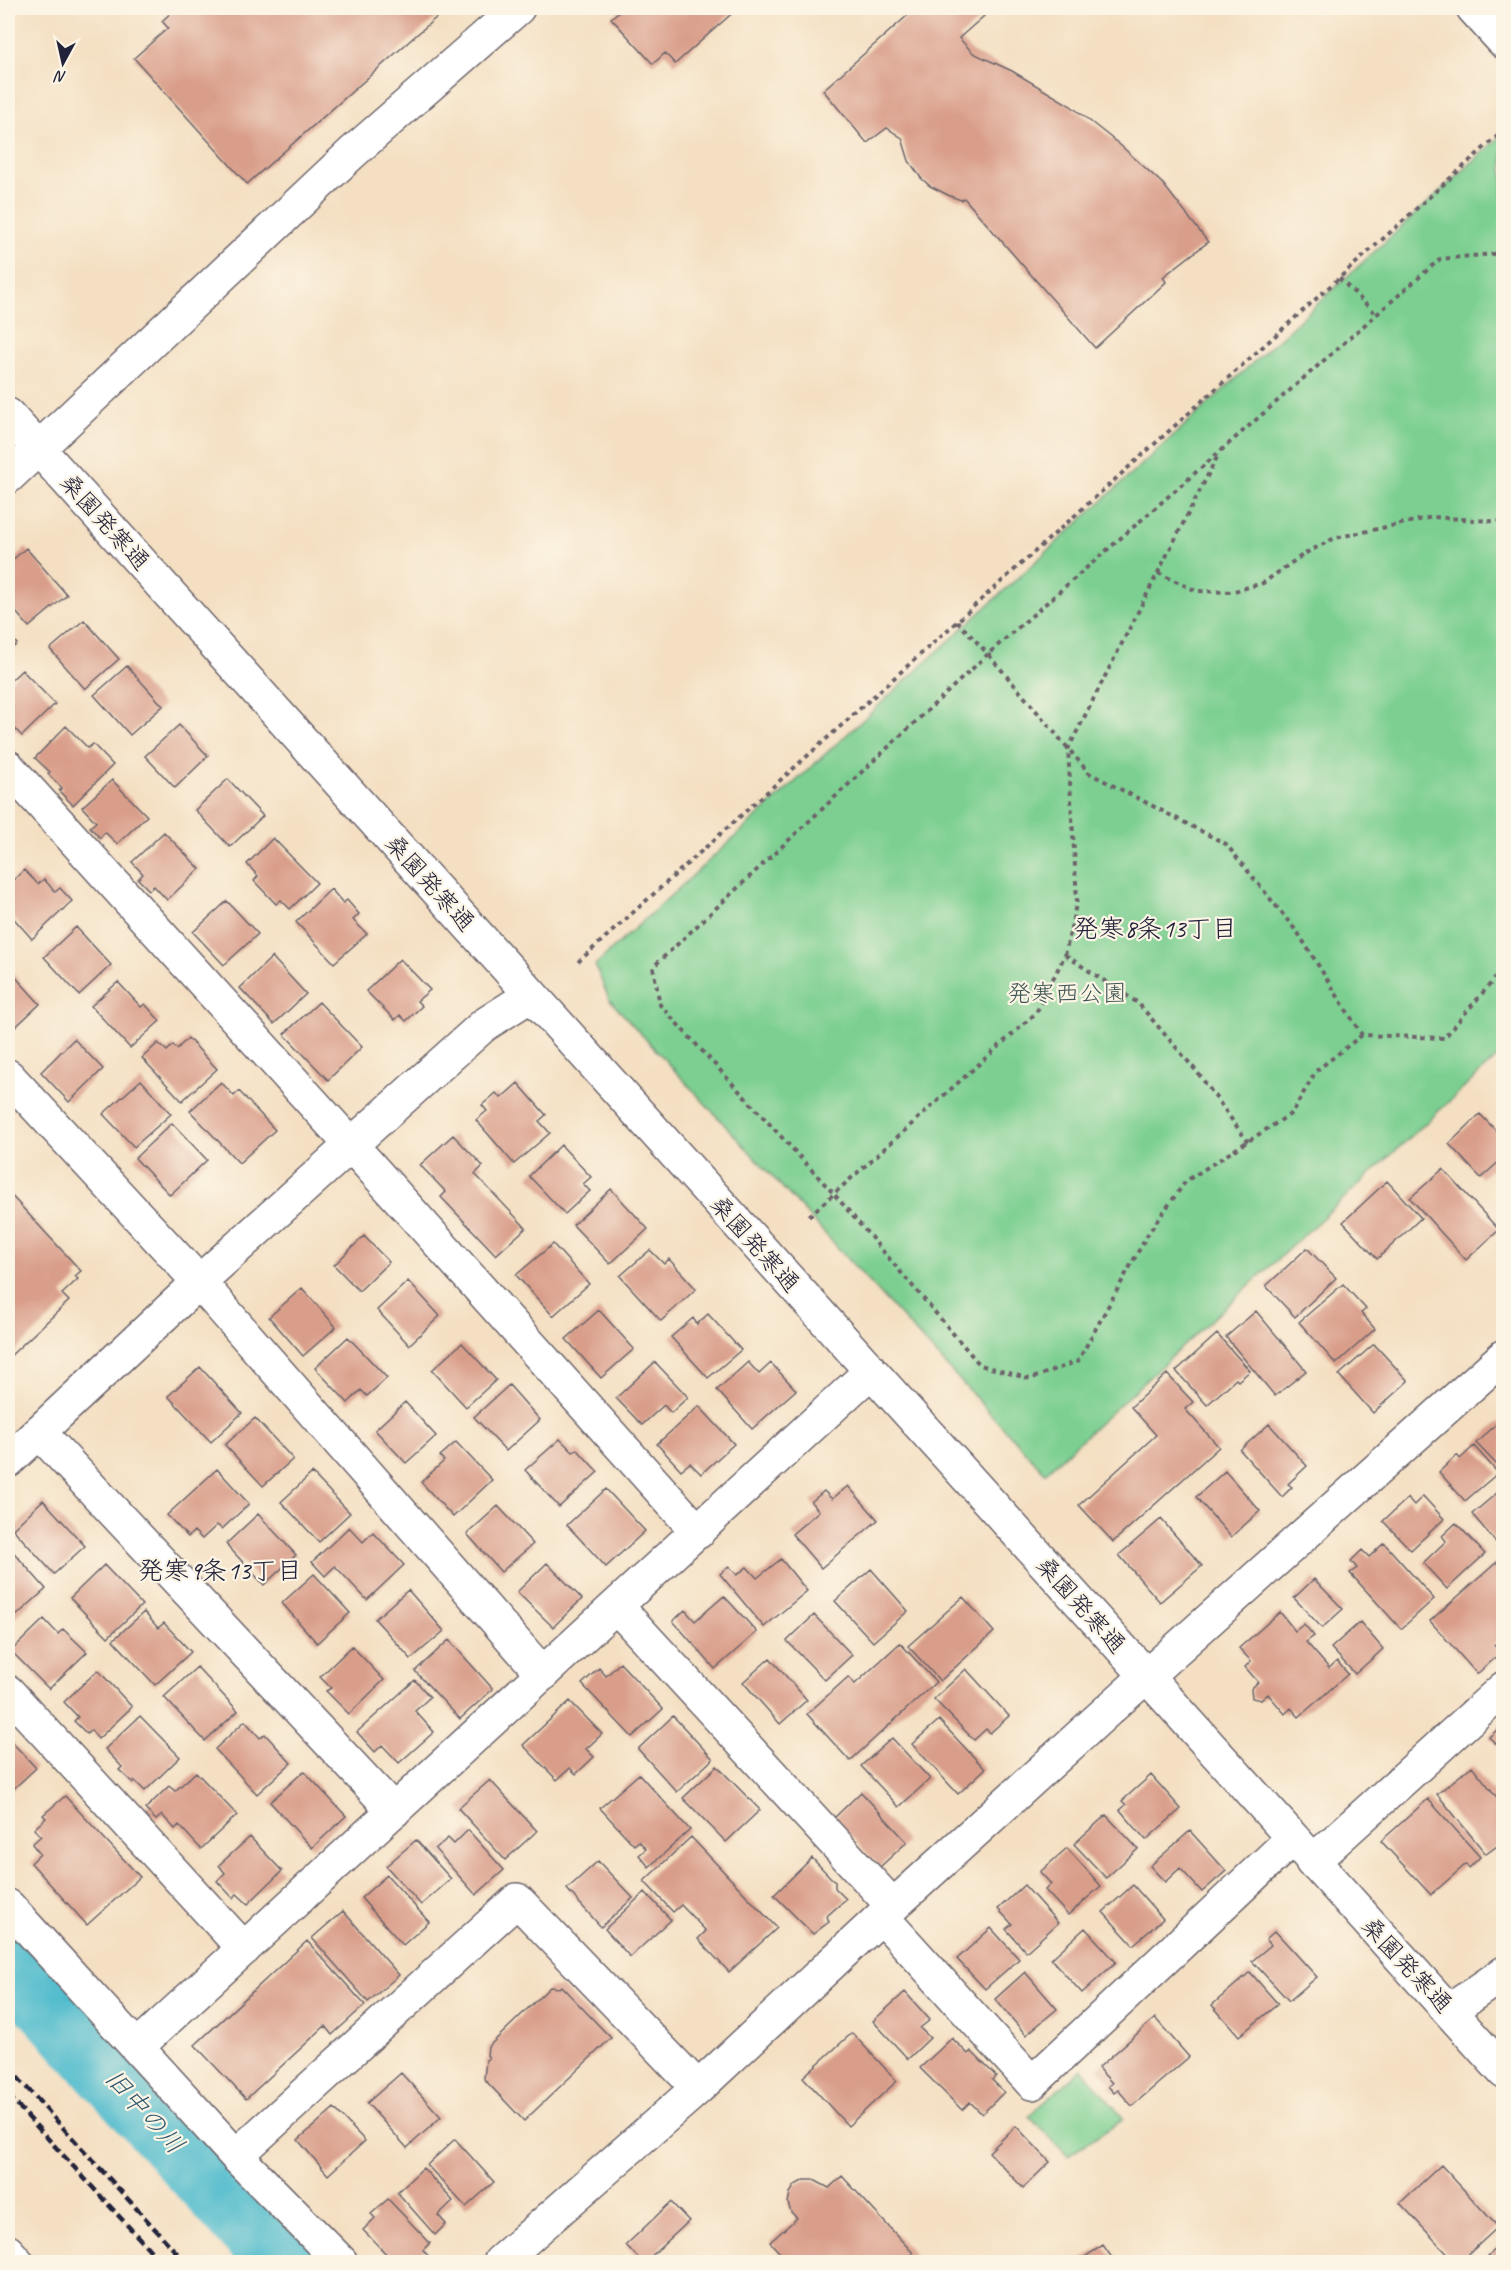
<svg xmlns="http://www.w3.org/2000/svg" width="1511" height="2270" font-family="Caveat,'Klee One',sans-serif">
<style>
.green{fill:#7bcf91;stroke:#4e7866;stroke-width:1.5}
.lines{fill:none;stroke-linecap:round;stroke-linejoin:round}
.river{stroke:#51bccd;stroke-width:68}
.building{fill:#d99e8a}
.minor-casing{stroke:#6c646a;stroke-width:36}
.path{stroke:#6c646a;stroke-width:4;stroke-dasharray:4.5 4.5;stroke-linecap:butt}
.minor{stroke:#fff;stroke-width:33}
.rail{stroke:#22223b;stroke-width:4.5;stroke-dasharray:9 4.5;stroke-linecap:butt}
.labels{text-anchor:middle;stroke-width:4.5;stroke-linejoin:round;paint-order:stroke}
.street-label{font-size:24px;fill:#22223b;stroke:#fcf5e5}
.park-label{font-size:24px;fill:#3d5655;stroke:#fcf5e5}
.neighbourhood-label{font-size:26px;fill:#22223b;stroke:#fcf5e5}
.water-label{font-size:26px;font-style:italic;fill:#32586e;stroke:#fcf5e5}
</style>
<rect width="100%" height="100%" fill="#fcf5e5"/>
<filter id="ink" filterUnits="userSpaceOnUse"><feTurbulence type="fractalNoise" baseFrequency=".0167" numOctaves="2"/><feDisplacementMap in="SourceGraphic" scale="12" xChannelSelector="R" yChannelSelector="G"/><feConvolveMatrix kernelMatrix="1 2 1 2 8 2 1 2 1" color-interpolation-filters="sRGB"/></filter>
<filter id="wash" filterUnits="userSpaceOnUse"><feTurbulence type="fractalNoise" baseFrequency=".008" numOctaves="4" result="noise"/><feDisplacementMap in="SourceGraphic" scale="24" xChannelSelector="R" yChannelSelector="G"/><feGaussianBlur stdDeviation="1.35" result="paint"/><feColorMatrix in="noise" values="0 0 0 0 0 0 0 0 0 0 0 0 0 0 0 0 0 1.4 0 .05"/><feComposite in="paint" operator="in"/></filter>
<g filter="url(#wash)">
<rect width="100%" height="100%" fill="#f4dfc2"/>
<path class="green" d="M1503 134V1052L1045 1473 609 999 595 965Z
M1082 2069 1124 2119 1068 2156 1029 2116Z"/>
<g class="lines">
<path class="river" d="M8 1959 282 2262"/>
</g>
<g id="blocks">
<path class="building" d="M176 8H447L247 184 134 58 168 28 162 21Z
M623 8H738L675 64 665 53 653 64 611 18Z
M916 8H975L984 16 959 38 973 53 1012 71 1071 106 1120 145 1163 184 1208 242 1163 277 1166 282 1095 348 964 198 961 200 950 196 930 186 921 178 909 161 902 138 887 128 867 143 823 90Z
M26 548 67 595 29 627 8 603V564Z
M84 620 119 659 85 689 50 649Z
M8 633 17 644 8 652Z
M127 666 163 706 130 735 94 695Z
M22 670 55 704 22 736 15 729 10 734 8 732V683Z
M179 725 208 756 175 788 145 756Z
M66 726 88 748 93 744 113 765 73 805 59 791 62 788 48 774 50 772 35 758Z
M228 779 263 816 230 847 195 810Z
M112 780 147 816 117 844 105 832 100 838 90 827 96 822 82 807Z
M164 832 200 869 167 900 154 886 149 890 138 879 143 874 132 862Z
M273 838 317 883 290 909 281 900 276 904 254 881 258 876 247 864Z
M24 870 38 884 44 879 55 892 60 888 72 901 32 939 8 912V885Z
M331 889 343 903 347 900 359 914 353 920 367 934 334 963 296 922Z
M227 901 258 934 224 965 193 932Z
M76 927 111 965 79 995 44 957Z
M272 957 306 994 274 1024 240 988Z
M400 959 430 990 417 1001 422 1006 406 1021 400 1015 395 1020 366 991Z
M12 973 40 1004 8 1034V978Z
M118 982 141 1007 145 1004 160 1021 130 1048 91 1006Z
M319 1002 362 1047 328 1080 284 1034Z
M188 1038 217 1069 182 1101 142 1058 158 1043 167 1051 173 1045 177 1049Z
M74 1039 103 1069 69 1102 41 1072Z
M141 1080 171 1114 134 1147 103 1114Z
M221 1082 234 1096 239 1091 275 1130 239 1163 190 1111Z
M518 1083 546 1115 539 1121 550 1133 514 1164 476 1120 487 1111 482 1105 496 1093 501 1098Z
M1480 1114 1504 1139V1157L1481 1178 1449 1144Z
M172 1123 207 1160 170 1195 135 1158Z
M453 1135 483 1166 475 1174 526 1228 496 1255 441 1197 446 1192 420 1165Z
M561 1145 591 1177 583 1184 590 1191 565 1214 529 1176Z
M1443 1169 1499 1230 1466 1260 1410 1198Z
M1387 1181 1421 1218 1377 1259 1343 1222Z
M611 1189 648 1229 610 1264 573 1225Z
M8 1192 81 1271 75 1276 78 1279 62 1294 69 1301 8 1358Z
M364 1236 389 1262 359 1291 334 1265Z
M553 1244 589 1284 553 1316 516 1275Z
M1307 1248 1336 1278 1295 1317 1266 1286Z
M650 1250 664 1264 669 1259 696 1289 661 1321 620 1276Z
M408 1281 440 1316 409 1345 377 1310Z
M1343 1284 1366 1309 1361 1313 1375 1329 1336 1364 1299 1322Z
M302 1288 336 1327 303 1356 269 1317Z
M599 1310 634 1349 601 1378 566 1339Z
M1256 1311 1306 1371 1275 1396 1226 1337Z
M708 1314 741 1350 708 1378 671 1337 693 1318 697 1324Z
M1217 1334 1250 1371 1238 1381 1236 1379 1207 1405 1176 1371Z
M348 1337 387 1378 367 1396 361 1390 348 1403 315 1368Z
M462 1343 496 1380 466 1407 432 1370Z
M1374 1344 1408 1381 1373 1413 1339 1375Z
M655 1362 688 1397 671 1413 664 1405 642 1425 616 1398Z
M748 1362 759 1374 771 1363 796 1390 752 1429 717 1390Z
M200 1367 242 1413 211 1442 168 1396Z
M1167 1374 1193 1402 1185 1409 1219 1447 1113 1542 1079 1505 1156 1435 1131 1407Z
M509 1385 540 1420 506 1451 474 1417Z
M405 1402 436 1436 406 1463 375 1430Z
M699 1406 734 1444 701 1474 690 1463 681 1470 657 1444Z
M255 1418 293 1459 263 1486 225 1445Z
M1499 1422 1504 1426 1502 1470 1476 1443Z
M1269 1424 1307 1466 1288 1484 1292 1487 1282 1497 1240 1450Z
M560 1439 573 1452 577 1449 598 1472 559 1507 525 1470Z
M456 1442 492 1480 453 1517 421 1482 444 1461 440 1456Z
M1474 1446 1498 1473 1465 1501 1439 1472 1457 1455 1460 1459Z
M217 1469 249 1504 222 1529 217 1525 202 1539 194 1531 188 1537 167 1515Z
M1225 1471 1260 1511 1231 1537 1196 1497Z
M312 1473 350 1513 319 1542 281 1502Z
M848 1486 878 1520 821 1568 792 1534 819 1511 811 1502 824 1491 832 1499Z
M1504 1487V1543L1499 1546 1472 1514Z
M606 1489 645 1531 606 1567 567 1525Z
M1423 1496 1444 1519 1411 1550 1383 1521 1408 1498 1414 1505Z
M43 1500 85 1546 54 1574 13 1529Z
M498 1506 533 1544 501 1572 467 1534Z
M258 1514 296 1555 264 1585 226 1544Z
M1161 1519 1202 1566 1160 1602 1119 1555Z
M1456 1523 1485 1554 1447 1589 1423 1563 1446 1541 1442 1536Z
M349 1527 363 1542 373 1532 404 1565 367 1600 335 1566 325 1576 312 1562Z
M1384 1543 1434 1599 1401 1629 1350 1573 1357 1568 1351 1561 1362 1550 1369 1557Z
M8 1546 46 1589 8 1623Z
M781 1559 807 1591 764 1627 720 1574 729 1566 737 1575 747 1567 757 1578Z
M1497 1562 1504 1570V1636L1494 1645 1501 1653 1477 1674 1430 1621Z
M547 1563 582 1599 553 1627 517 1592Z
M104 1565 142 1605 108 1637 70 1598Z
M871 1569 908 1611 873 1642 835 1601Z
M314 1574 350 1613 317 1643 282 1603Z
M1314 1579 1343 1609 1322 1628 1294 1598Z
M408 1590 444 1631 411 1659 375 1619Z
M724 1596 757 1632 715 1669 673 1621 685 1610 695 1621Z
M963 1597 994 1632 940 1681 908 1646Z
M144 1612 158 1628 164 1623 191 1652 155 1685 113 1640Z
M1280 1612 1295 1631 1304 1624 1314 1636 1306 1642 1329 1668 1337 1661 1348 1674 1299 1717 1291 1708 1285 1714 1268 1694 1261 1700 1252 1698 1251 1689 1258 1682 1245 1667 1251 1661 1239 1648Z
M814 1615 852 1655 825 1680 787 1641Z
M44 1619 58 1634 63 1629 87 1652 49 1689 11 1651Z
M1360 1622 1383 1649 1355 1674 1331 1648Z
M449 1640 493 1689 460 1719 415 1671Z
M900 1643 936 1682 850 1761 807 1714 848 1677 855 1684Z
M352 1646 384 1680 349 1714 326 1691 331 1688 320 1677Z
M770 1658 807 1700 780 1724 743 1682Z
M620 1663 663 1709 632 1737 582 1684 599 1668 606 1676Z
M197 1667 238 1711 205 1741 164 1697Z
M966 1669 1009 1716 990 1733 986 1729 974 1740 934 1699Z
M98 1670 132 1707 98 1739 91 1730 87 1734 74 1721 78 1717 64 1702Z
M415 1680 430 1697 415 1711 434 1732 399 1763 382 1745 375 1752 357 1732Z
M570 1701 602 1734 586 1749 594 1757 576 1774 570 1768 557 1780 523 1745Z
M140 1716 180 1757 145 1791 135 1781 133 1783 119 1770 122 1767 105 1749Z
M673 1716 713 1759 677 1792 638 1749Z
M939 1720 985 1769 958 1794 912 1744Z
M245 1721 260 1738 265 1734 291 1763 257 1794 215 1749Z
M1504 1724V1752L1489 1737Z
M8 1738 36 1768 8 1794Z
M892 1738 930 1779 899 1807 861 1766Z
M717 1766 760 1810 726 1842 683 1798Z
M1472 1766 1504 1806V1841L1486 1854 1437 1794Z
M304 1771 346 1816 312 1848 270 1802Z
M196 1772 237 1815 201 1849 179 1825 175 1829 162 1815 156 1820 145 1809 169 1786 175 1791Z
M639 1774 690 1830 649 1867 639 1855 646 1849 639 1841 634 1845 600 1808Z
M1151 1775 1181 1809 1146 1840 1120 1810 1126 1805 1122 1801Z
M490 1780 537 1831 505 1860 458 1808Z
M861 1792 907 1842 880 1867 834 1818Z
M65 1796 140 1877 87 1925 31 1863 40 1854 32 1844 41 1836 34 1829 46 1818 43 1815Z
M1428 1799 1480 1857 1469 1868 1466 1864 1431 1895 1381 1841Z
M1106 1815 1138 1849 1106 1878 1074 1844Z
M468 1830 504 1870 476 1895 435 1849 448 1838 454 1844Z
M1190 1831 1226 1871 1202 1892 1180 1868 1165 1882 1150 1866Z
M250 1837 282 1871 248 1904 237 1894 233 1898 217 1881 225 1873 219 1865Z
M691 1837 777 1928 729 1972 698 1939 706 1931 681 1905 673 1912 644 1881Z
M416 1840 451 1879 421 1905 386 1866Z
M1067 1848 1101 1886 1068 1915 1045 1890 1051 1884 1040 1872Z
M812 1858 835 1882V1888L846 1899 827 1916 829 1922 813 1934 774 1895Z
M598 1861 633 1898 601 1927 567 1889Z
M387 1875 429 1922 403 1945 361 1898Z
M1024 1885 1058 1923 1026 1952 1006 1929 1012 1924 998 1909Z
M1133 1885 1163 1919 1133 1945 1103 1912Z
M645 1892 671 1920 630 1957 605 1929Z
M343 1911 399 1975 368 2002 312 1938Z
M991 1928 1019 1959 985 1989 957 1959Z
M1085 1928 1116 1962 1082 1993 1051 1959Z
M1275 1931 1317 1977 1289 2001 1252 1961 1271 1945 1266 1939Z
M307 1941 365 2005 332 2035 325 2026 246 2099 195 2045Z
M1025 1972 1057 2009 1026 2035 995 1999Z
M1250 1972 1278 2004 1239 2036 1212 2005Z
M561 1986 611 2038 524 2121 484 2079 486 2060 489 2058 487 2055 488 2047 550 1987 559 1988Z
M905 1992 930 2020 920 2028 930 2038 908 2059 873 2021Z
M1155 2018 1189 2057 1132 2106 1118 2090 1114 2093 1108 2086 1112 2083 1098 2068Z
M852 2033 897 2081 848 2126 803 2077Z
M952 2038 968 2054 971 2051 996 2076 992 2080 1004 2092 982 2114 970 2102 962 2110 920 2068Z
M401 2073 441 2117 407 2148 367 2103Z
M334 2108 365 2141 328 2175 298 2140Z
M1016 2126 1050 2162 1023 2188 989 2152Z
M455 2139 494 2182 466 2207 427 2165Z
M1441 2165 1498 2227 1460 2262H1455L1400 2203Z
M423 2168 453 2201 438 2215 446 2224 435 2235 397 2192Z
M842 2176 913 2253 903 2262H788L770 2242 797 2218 791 2212 788 2203 790 2193 795 2185 804 2180H814L829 2188Z
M388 2199 430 2243 423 2250 434 2262H394L363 2230 375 2218 371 2214Z
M671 2202 689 2221 645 2262H642L626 2245Z
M1504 2241V2262H1495L1488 2256Z
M1103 2245 1115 2262H1077Z"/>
</g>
</g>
<g filter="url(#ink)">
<use href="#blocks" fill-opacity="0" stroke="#6c646a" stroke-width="1.5"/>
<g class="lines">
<g class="minor-casing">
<path id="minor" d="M1473 8 1504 42
M8 415 1504 2072
M8 477 352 153 518 8
M8 767 351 1145 698 1532
M8 1076 199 1282 543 1674
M39 1432 394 1811
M8 1461 199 1282 484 1025 531 995
M617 1607 893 1906
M8 1692 244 1949
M1312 1862 1504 1688
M8 1906 236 2156 341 2262
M882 1917 1032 2083 1292 1839
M1449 2011 1504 1973
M137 2047 870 1372
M236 2156 517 1900 698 2088
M8 2252 17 2262
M500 2262 698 2088 893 1906 1105 1713 1504 1356"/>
</g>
<path class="path" d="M1504 253 1440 259 988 654 1089 773 1226 844 1298 933 1362 1035 1444 1038 1504 968
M1339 278 1376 314
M1158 573 1197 591 1231 592 1263 583 1304 554 1335 538 1433 517 1504 522
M957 621 988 654 653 967 660 1005 834 1194 980 1365 1030 1379 1078 1361 1149 1232 1186 1181 1292 1113 1316 1071 1362 1035
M1065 955 1138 1003 1198 1073 1248 1142
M578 962 1504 130
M809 1216 1036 1013 1065 955 1077 900 1068 749 1217 457"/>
<use href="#minor" class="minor"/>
<path class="rail" d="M8 2067 185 2262
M8 2095 161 2262"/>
</g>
</g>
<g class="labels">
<g class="street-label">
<text transform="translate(105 522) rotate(48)" y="8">桑園発寒通</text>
<text transform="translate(430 883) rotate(48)" y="8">桑園発寒通</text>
<text transform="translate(755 1244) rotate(48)" y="8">桑園発寒通</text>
<text transform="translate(1081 1605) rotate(48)" y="8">桑園発寒通</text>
<text transform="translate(1407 1965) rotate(47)" y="8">桑園発寒通</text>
</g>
<g class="park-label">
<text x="1067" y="1001">発寒西公園</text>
</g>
<g class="neighbourhood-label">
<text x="1155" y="937">発寒8条13丁目</text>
<text x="220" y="1579">発寒9条13丁目</text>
</g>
<g class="water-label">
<text transform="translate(145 2111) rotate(48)" y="9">旧中の川</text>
</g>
</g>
<rect width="1511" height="2270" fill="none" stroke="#fcf5e5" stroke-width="30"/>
<g transform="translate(63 63) rotate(188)" stroke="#fcf5e5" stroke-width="4.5" paint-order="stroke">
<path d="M0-4.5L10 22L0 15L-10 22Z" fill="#22223b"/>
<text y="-9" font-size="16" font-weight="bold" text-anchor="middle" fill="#22223b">N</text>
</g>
</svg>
